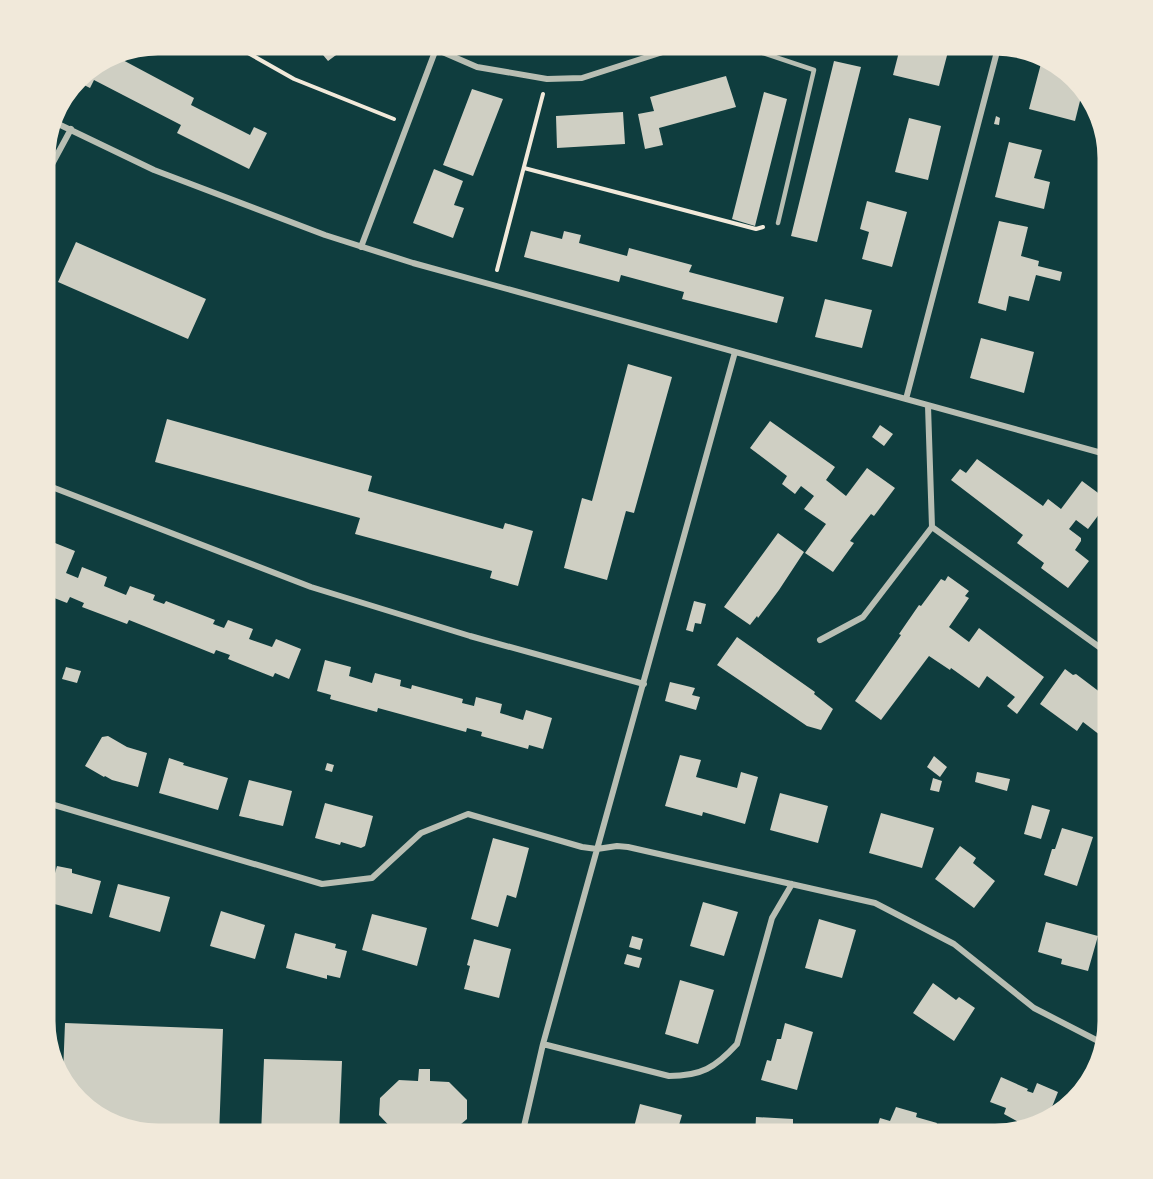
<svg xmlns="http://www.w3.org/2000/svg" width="1153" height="1179" font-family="Literata,serif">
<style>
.building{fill:#cfcfc3}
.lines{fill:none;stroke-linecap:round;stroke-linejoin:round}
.path{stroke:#f1e9da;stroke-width:4}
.service{stroke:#b8beb3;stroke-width:4.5}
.minor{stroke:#b8beb3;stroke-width:6}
.rim{fill:none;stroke:#f1e9da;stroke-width:3}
</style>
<rect width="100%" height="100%" fill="#0f3d3e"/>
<path class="building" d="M314 44H351L328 61Z
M901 44H950L939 86 893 75Z
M1043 56 1048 57 1081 83 1083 89 1075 121 1029 109Z
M119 58 194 98 191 105 250 135 254 127 267 133 249 169 177 133 181 125 94 80 90 88 76 81 82 72Z
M834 61 861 67 817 242 791 236Z
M726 76 736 107 659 128 663 145 645 149 638 114 654 111 650 97Z
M472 89 503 99 473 176 443 165Z
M764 92 787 99 755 226 732 219Z
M623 112 625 144 557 148 556 116Z
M996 116 1000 118 999 125 994 124Z
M909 118 941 126 928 180 895 172Z
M1009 142 1042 150 1034 178 1050 182 1044 209 995 197Z
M434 169 463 181 454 205 464 208 453 238 413 223Z
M867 201 907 212 892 267 862 259 869 232 860 229Z
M999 221 1028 227 1021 256 1039 261 1038 266 1062 272 1060 281 1036 275 1029 301 1009 296 1006 311 978 303Z
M531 231 562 239 564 231 581 235 579 243 627 256 629 248 692 265 689 272 784 297 777 323 682 299 684 292 621 275 619 282 524 257Z
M76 242 206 299 188 339 58 282Z
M825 299 872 310 862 348 815 337Z
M981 338 1034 352 1024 393 970 378Z
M628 364 672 377 634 513 626 511 607 580 564 568 582 498 592 501Z
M167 419 372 476 368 491 503 529 505 523 533 531 518 586 490 578 492 571 355 534 360 518 155 462Z
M770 421 835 467 826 480 846 496 867 468 895 488 874 516 871 514 850 541 854 543 833 572 805 553 826 524 804 509 814 496 801 486 795 494 782 484 787 476 750 448Z
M880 425 893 434 884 446 872 437Z
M977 459 1043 506 1048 499 1061 509 1082 481 1109 501 1088 529 1076 520 1069 529 1081 538V541L1075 550 1089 561 1068 588 1041 568 1044 563 1017 543 1023 535 951 480 960 469 966 473Z
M778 533 804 552 779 590 758 618 757 616 750 625 724 607Z
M50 541 75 551 66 573 78 578 82 567 107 577 104 586 126 595 130 586 155 595 153 600 164 604 166 601 215 620 213 624 224 628 228 620 253 629 249 639 272 647 276 639 301 649 289 679 275 673 273 677 228 659 230 655 216 650 214 654 129 620 127 624 82 607 84 603 70 597 67 603 44 594V556Z
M948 576 969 591 965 596 969 598 949 627 969 642 979 628 1044 677 1017 714 1007 706 1015 697 987 676 979 688 951 668 950 670 929 656 881 720 855 701 901 635 899 634 919 605 921 606 941 579 945 581Z
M694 601 706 604 701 624 695 623 693 632 686 630Z
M737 637 815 692 814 694 833 709 821 730 807 726 717 665Z
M325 660 351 667 349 676 372 683 375 673 401 680 400 686 411 689 412 685 463 699 462 703 474 706 476 697 502 704 500 713 523 720 526 710 552 718 543 749 529 745 528 749 481 736 482 732 467 728 466 732 378 708 377 712 330 699 331 695 317 691Z
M66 667 81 671 77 683 62 679Z
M1065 669 1073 675 1076 674 1109 699V742L1083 722 1077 731 1040 704Z
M670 682 695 688 692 695 700 697 696 710 665 701Z
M108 736 127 747 147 753 138 787 112 780 105 776 104 777 85 766 102 737Z
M680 755 701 760 696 777 737 788 741 772 758 777 745 824 703 812 702 816 665 806Z
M934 756 947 767 940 777 927 767Z
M169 758 184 763 183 765 228 778 218 810 159 793Z
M327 763 334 765 332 772 325 770Z
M977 772 1010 779 1007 791 975 782Z
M933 778 942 781 939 792 930 790Z
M249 780 292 791 283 826 239 816Z
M780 793 828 806 818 843 770 830Z
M325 803 373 816 365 846 361 848 341 842 340 845 315 838Z
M1032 805 1050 810 1041 839 1024 834Z
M881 813 934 828 922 868 869 853Z
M1062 828 1093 837 1077 886 1044 875 1052 849H1055Z
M493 838 529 848 516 898 507 895 498 927 471 919Z
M960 846 976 858 973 863 995 881 974 908 935 879Z
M57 866 72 869V873L101 881 92 914 47 902Z
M118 884 170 897 160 932 109 917Z
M703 902 738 912 724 956 690 946Z
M221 911 265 925 255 959 210 946Z
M372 914 427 928 417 966 362 950Z
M819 919 856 930 842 978 805 968Z
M1046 922 1098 936 1088 971 1061 964 1062 959 1038 952Z
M295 933 336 944 335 948 347 951 340 978 327 975V979L286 968Z
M632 936 643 939 640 950 629 947Z
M474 939 511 949 499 998 464 989 470 966 467 965Z
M627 954 642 958 639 968 624 964Z
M680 980 714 990 698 1044 665 1034Z
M933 983 956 1000 959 997 975 1008 954 1041 913 1013Z
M65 1023 223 1029 219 1135H158L108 1124 72 1096 63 1074Z
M785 1023 813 1032 797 1090 761 1080 767 1060 771 1061 777 1039H781Z
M264 1059 342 1061 339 1135H261Z
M419 1069H430V1081L449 1082 467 1100V1119L448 1135H440L432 1127 414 1126 403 1135H398L379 1115 380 1098 399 1080 418 1081Z
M1001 1077 1028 1089 1027 1091 1033 1093 1037 1083 1058 1092 1052 1107 1053 1114 1024 1125 1004 1114 1006 1108 990 1102Z
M640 1104 682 1115 676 1135H632Z
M896 1107 917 1113 916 1117 937 1123 934 1131 947 1135H875L880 1118 890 1121Z
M756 1117 793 1119V1135H755Z"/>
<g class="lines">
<path class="path" d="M232 44 294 79 394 119
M524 168 756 229 763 227
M497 270 543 94"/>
<path class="service" d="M743 44 754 50 814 70 778 223"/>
<path class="minor" d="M424 44 477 67 547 79 582 78 669 50 676 44
M52 121 154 170 325 235 413 263 1109 455
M44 179 71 129
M361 247 436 49
M906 399 999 44
M928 406 932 527 1109 654
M44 484 311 587 470 636 644 684
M820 640 863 617 932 527
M44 802 322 884 372 878 421 833 468 814 582 847 597 849 617 846 628 847 875 903 954 944 1034 1008 1104 1044
M543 1044 669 1076C701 1076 715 1068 737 1044L772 918 792 884
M522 1135 543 1044 735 352"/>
</g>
<path d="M0 0H1153V1179H0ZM158 54H995A104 104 0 0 1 1099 158V1021A104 104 0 0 1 995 1125H158A104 104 0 0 1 54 1021V158A104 104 0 0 1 158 54Z" fill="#f1e9da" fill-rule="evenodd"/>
<path class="rim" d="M158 54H995A104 104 0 0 1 1099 158V1021A104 104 0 0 1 995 1125H158A104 104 0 0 1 54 1021V158A104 104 0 0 1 158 54Z"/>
</svg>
